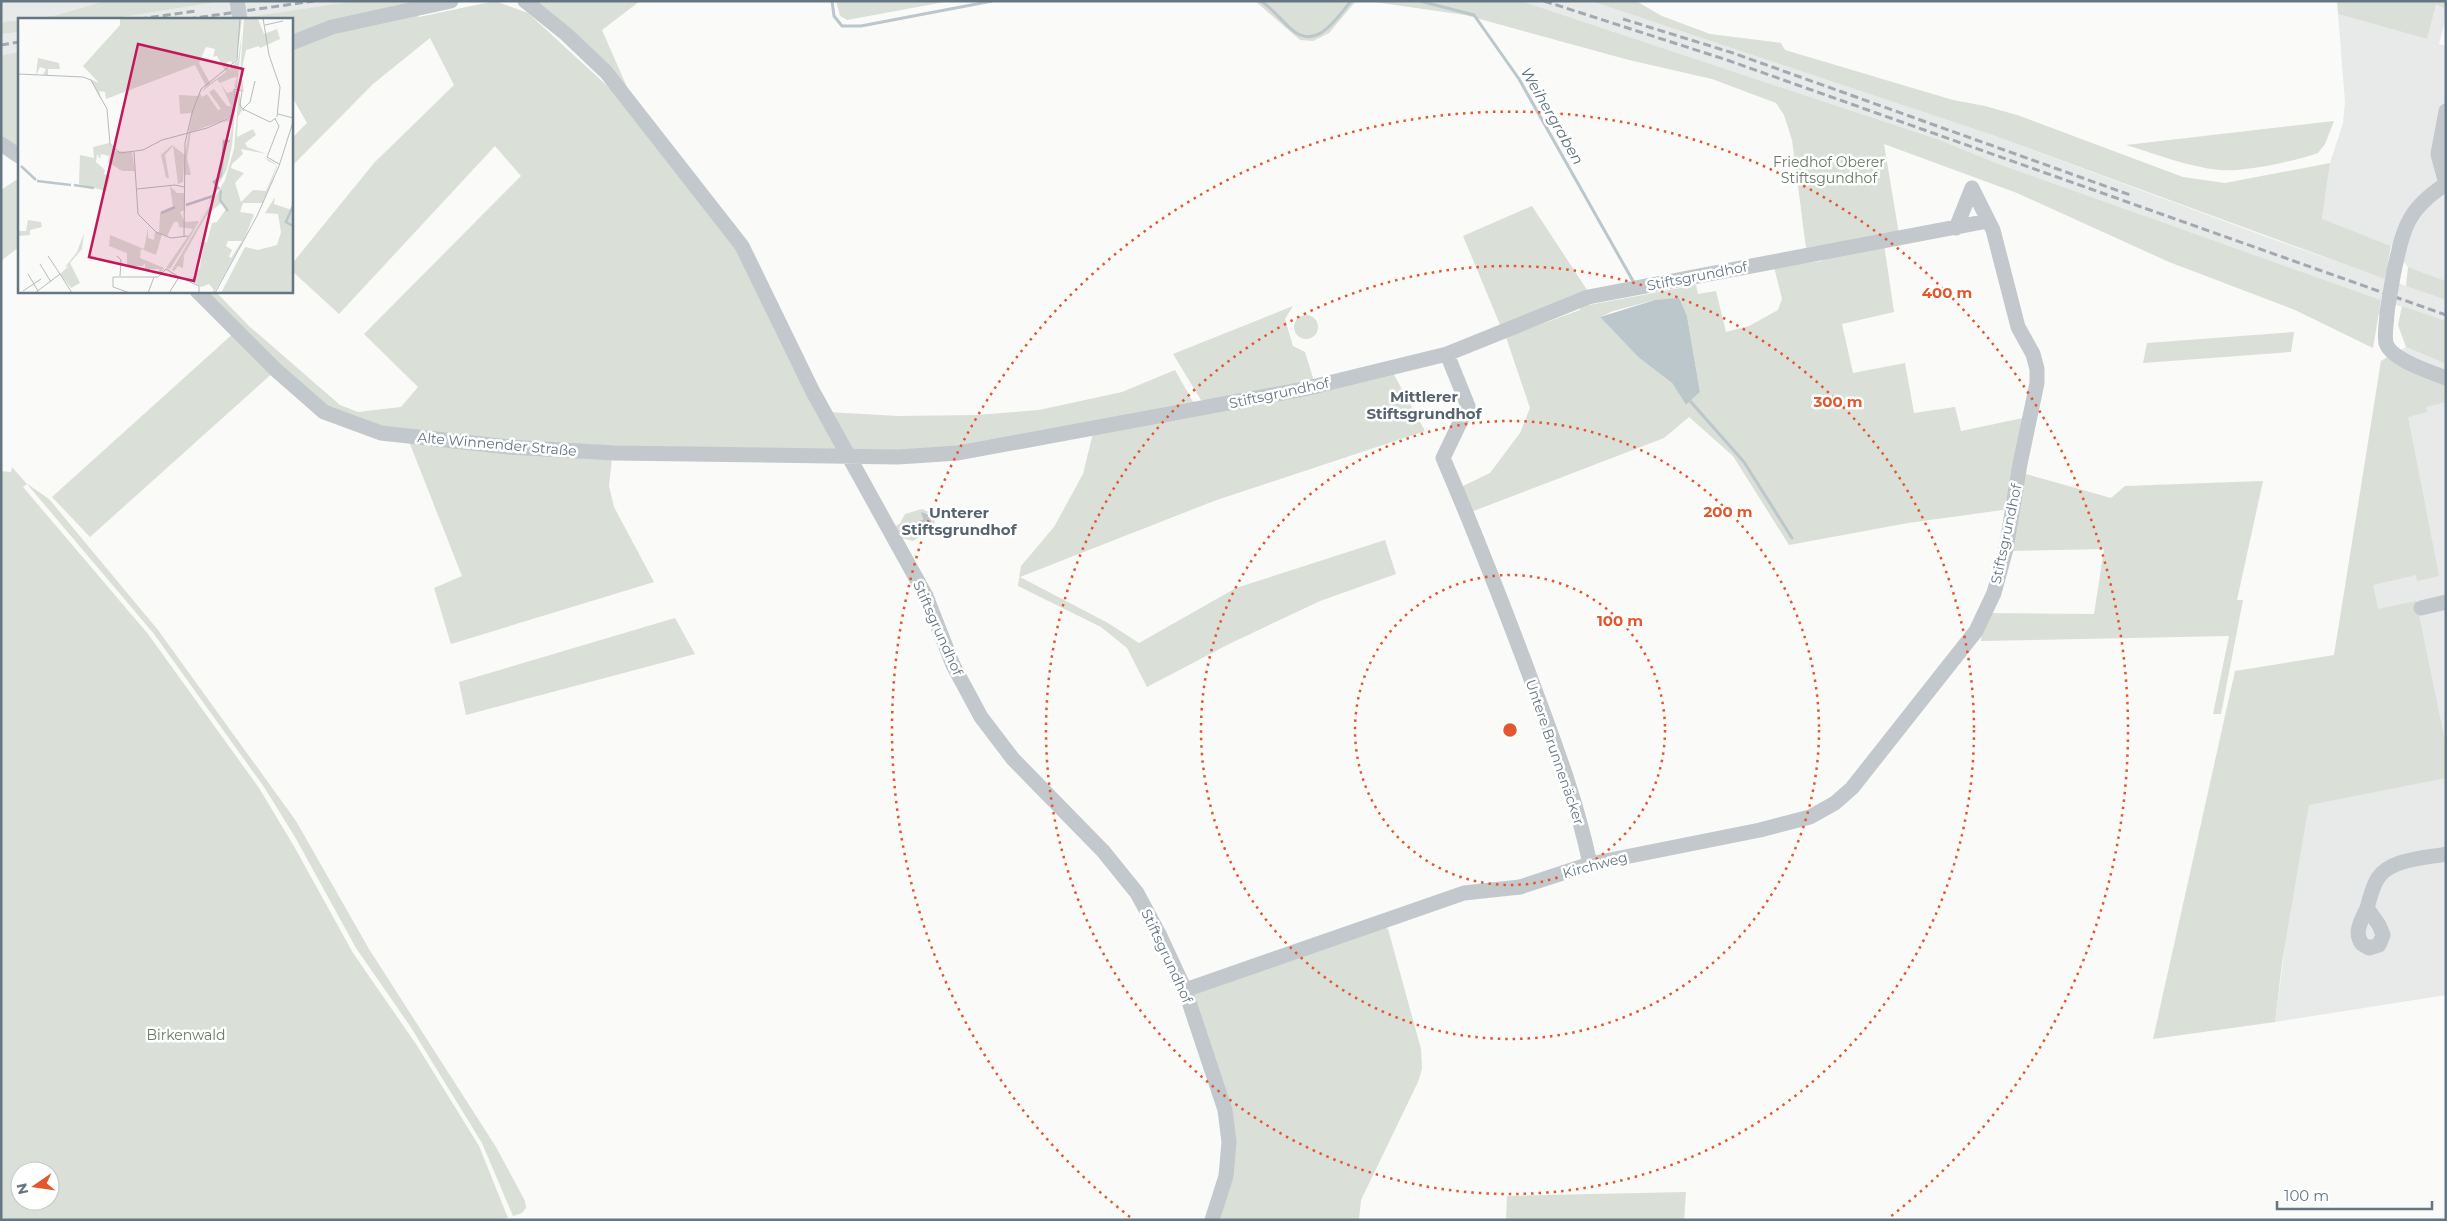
<svg xmlns="http://www.w3.org/2000/svg" width="2447" height="1221" font-family="Montserrat,sans-serif">
<style>
.built{fill:#e8e9e9}
.green{fill:#dadfd7;fill-rule:evenodd}
.water{fill:#bbc7cb}
.lines{fill:none;stroke-linecap:round;stroke-linejoin:round}
.stream{stroke:#bbc7cb;stroke-width:3}
.minor{stroke:#c3c8cc;stroke-width:15}
.rail{stroke:#a2aab0;stroke-width:3;stroke-dasharray:8 4;stroke-linecap:butt}
.minor-bridge{stroke:#c3c8cc;stroke-width:15}
.ring{fill:none;stroke:#e4572e;stroke-width:2.5;stroke-dasharray:2.5 5}
.labels{text-anchor:middle;stroke-width:5;stroke-linejoin:round;paint-order:stroke}
.park-label{font-size:14px;fill:#687a64;stroke:#fff}
.street-label{font-size:14px;fill:#657683;stroke:#fff}
.water-label{font-size:15px;font-style:italic;fill:#60757c;stroke:#fff}
.neighbourhood-label{font-size:15px;font-weight:bold;fill:#57646e;stroke:#fff}
.inset-river{fill:none;stroke:#bbc7cb;stroke-width:2.5}
.inset-road{fill:none;stroke:#b5bdc2;stroke-width:1}
.view{fill:#c2185b;fill-opacity:0.15;stroke:#c2185b;stroke-width:2.5}
.inset-edge{fill:none;stroke:#657683;stroke-width:2.5}
.centre{fill:#e4572e;stroke:#fff;stroke-width:2.5}
.ring-label{font-size:15px;text-anchor:middle;font-weight:bold;fill:#e4572e;stroke:#fff;stroke-width:5;stroke-linejoin:round;paint-order:stroke}
</style>
<rect width="100%" height="100%" fill="#fafaf8"/>
<path class="built" d="M1 1H104L57 15 1 22Z
M223 1H356L234 19H111Z
M1521 1H1591L1995 136 2267 237 2446 300V321L2381 300 1996 163 1940 140Z
M2436 5 2446 8V18L2439 44 2446 46V281L2408 267 2391 246 2322 220 2330 163 2343 123 2345 102 2338 14 2427 39Z
M19 32V52L1 55V34Z
M2406 347 2446 364V995L2275 1022 2285 946 2364 479 2381 361Z"/>
<path class="green" d="M104 1H223L111 19H29L57 15Z
M355 1H420L291 37V19H247V17Z
M495 1 528 13 628 105 736 249 837 450 805 455 453 438 365 423 326 410 203 291H215L249 326 340 405 358 412 401 407 418 387 364 334 521 176 495 146 339 314 291 270V265L374 163 454 85 430 38 373 84 291 167V139L307 123 291 95V48L333 34 415 13 419 17Z
M531 1H640L602 30 630 94Z
M836 1H950L847 20 840 16Z
M1255 1H1356L1329 33 1313 41 1300 40Z
M1367 1H1521L1940 140 1996 163 2381 300 2373 348 2295 310 2169 262 2017 193 1884 144 1899 234 1806 248 1792 140 1784 115 1776 103 1712 79 1629 60 1465 15Z
M1591 1H1636L1662 16 1710 34 1781 43 1785 50 1953 100 1985 106 2017 115 2183 177 2225 183 2330 163 2322 219 2391 246 2385 279 1995 136Z
M2337 1H2446V8L2436 5 2427 39 2338 14Z
M19 20V32L1 34V22Z
M19 52V150L1 139V55Z
M2334 121 2325 144 2318 153C2296 161 2243 172 2220 170 2188 167 2156 154 2126 145Z
M19 178V247L1 261V190Z
M1532 206 1589 293 1501 327 1463 236Z
M1884 244 1894 312 1842 324 1853 373 1905 363 1914 413 1955 407 1961 431 2023 418 2010 509 1908 523 1789 545 1733 456 1689 417 1664 438 1471 512 1461 487 1490 473 1520 433 1530 408 1506 337 1580 310 1581 304 1587 302 1589 305 1696 285 1698 294 1716 291 1726 332 1749 326 1778 310 1782 299 1774 267 1822 261 1821 256ZM1655 300 1687 316 1700 392 1686 405 1672 383 1638 357 1600 317 1613 311Z
M2408 267 2446 281V300L2406 286Z
M1293 306 1285 319 1293 346 1305 352 1314 381 1209 403 1201 400 1173 354Z
M2402 306 2446 321V364L2406 347 2398 325Z
M1294 327a12 12 0 1 1 24 0a12 12 0 1 1-24 0Z
M236 331 276 370 90 537 52 497Z
M2294 332 2291 352 2143 363 2147 343Z
M2388 357 2406 370 2446 384V402L2426 407 2427 412 2408 417 2439 576 2417 581 2416 575 2373 585 2378 609 2416 601 2446 746V778L2309 805 2282 963 2275 1022 2153 1039 2235 671 2334 655 2381 361Z
M1175 370 1193 402 967 448 855 453 827 412 898 416 976 415 1039 410 1122 392Z
M1392 371 1425 431 1214 501 1020 577 1108 623 1139 643 1236 588 1385 540 1396 574 1320 601 1231 643 1147 687 1127 648 1101 627 1018 586 1021 566 1054 527 1083 474 1093 433Z
M408 439 612 458 609 486 614 507 654 582 451 644 434 588 462 576Z
M12 467 26 483 49 499 158 630 296 821 369 949 496 1147 525 1201 526 1208 522 1213 513 1216 482 1143 410 1026 356 948 295 837 264 787 154 634 27 484 23 487 148 634 259 788 295 848 353 953 416 1044 479 1146 508 1218 496 1220H1V471L11 472ZM20 1171H50V1201H20Z
M2022 473 2111 498 2125 486 2263 481 2237 600H2243L2221 714H2213L2229 636 1981 641 1982 629 1989 613 2094 614 2104 549 2009 551Z
M922 509 933 514 935 521 933 529 913 541 899 537 894 528 900 523 905 514ZM927 513 932 518C932 527 925 530 918 535L907 527 919 522Z
M675 618 695 654 466 715 459 682Z
M1384 927 1388 929 1421 1049 1422 1069 1418 1082 1361 1200 1359 1220H1214L1231 1162 1192 999 1195 993Z
M1686 1192 1684 1220H1506L1507 1196Z"/>
<path class="water" d="M1679 298 1687 316 1700 392 1686 405 1672 383 1638 357 1600 317 1655 300Z
M921 512 930 515 932 523 918 535 907 534V527L923 519Z"/>
<g class="lines">
<path class="stream" d="M832 1 834 16 842 26H861L992 1
M1261 1C1272 8 1280 19 1290 28 1315 52 1335 21 1351 1
M1420 1 1474 15 1519 79 1633 281
M1691 402 1744 462 1792 538"/>
<path class="minor" d="M525 1 566 34 606 72 742 246 813 392 926 596 953 665 981 717 1013 759 1103 851 1137 893 1159 934 1185 990 1225 1110 1229 1142 1226 1176 1212 1220
M291 43 332 27 451 1
M1 144 19 156
M2446 184 2438 154 2446 111
M1956 228 1972 188
M2394 271C2404 228 2406 210 2446 184
M197 291 276 370 324 412 381 433 509 447 615 453 898 457 958 453 1304 389 1447 354 1588 297 1988 221
M2387 312C2387 321 2384 334 2386 343 2391 360 2431 372 2446 378
M1447 354 1468 406 1443 458C1477 537 1508 617 1538 698 1558 752 1578 806 1590 864
M2421 608 2446 602
M2367 908C2370 898 2372 887 2378 878 2390 859 2425 858 2446 854
M2367 908 2379 925 2383 935 2379 945 2369 948 2362 944C2353 932 2362 920 2367 908Z
M1185 990 1464 893 1520 887 1590 864 1760 830 1810 817 1835 803 1852 788 1976 631 1994 593 2006 549 2020 464 2037 383V369L2033 354 2018 327 1993 230 1972 188"/>
<path class="rail" d="M1544 1 1727 60 2446 315
M139 19 196 11
M188 19 314 1
M1623 19 1733 53 2133 196
M1 45 19 42"/>
<path class="minor-bridge" d="M237 1 240 19
M2387 312 2394 271"/>
</g>
<g class="ring">
<circle cx="1510" cy="730" r="155"/>
<circle cx="1510" cy="730" r="309"/>
<circle cx="1510" cy="730" r="464"/>
<path d="M1130 1217A618 618 0 1 1 1890 1217"/>
</g>
<g class="labels">
<g class="park-label">
<text x="1829" y="167">Friedhof Oberer<tspan x="1829" dy="16">Stiftsgundhof</tspan></text>
<text x="186" y="1040">Birkenwald</text>
</g>
<g class="street-label">
<text transform="translate(1697 276) rotate(-11)" y="5">Stiftsgrundhof</text>
<text transform="translate(1279 393) rotate(-12)" y="5">Stiftsgrundhof</text>
<text transform="translate(497 444) rotate(5)" y="5">Alte Winnender Straße</text>
<text transform="translate(2006 534) rotate(-78)" y="5">Stiftsgrundhof</text>
<text transform="translate(938 628) rotate(66)" y="5">Stiftsgrundhof</text>
<text transform="translate(1555 752) rotate(71)" y="5">Untere Brunnenäcker</text>
<text transform="translate(1595 865) rotate(-15)" y="5">Kirchweg</text>
<text transform="translate(1167 956) rotate(65)" y="5">Stiftsgrundhof</text>
</g>
<g class="water-label">
<text transform="translate(1552 116) rotate(60)" y="5">Weihergraben</text>
</g>
<g class="neighbourhood-label">
<text x="1424" y="402">Mittlerer<tspan x="1424" dy="17">Stiftsgrundhof</tspan></text>
<text x="959" y="518">Unterer<tspan x="959" dy="17">Stiftsgrundhof</tspan></text>
</g>
</g>
<g transform="translate(18 18)">
<rect width="275" height="275" fill="#fafaf8"/>
<path d="M102 0H224L219 40 214 46 213 43 208 45 211 51 220 42 224 15 219 71 216 69 219 59 214 60 202 65 199 62 182 75 184 79 189 76 200 92 203 91 191 74 196 71 209 88H213L203 66 209 75 215 73V94L204 103 173 114 169 140 173 157H166V145L165 164 160 166 155 128 147 137 151 160H148L143 137 154 127 167 137 174 95 162 96 161 77 180 78 188 68 177 47 88 81 87 74 81 73 83 82 72 61 81 65 65 48 102 7ZM188 29 197 31 195 39 199 38 208 54 192 65 181 45ZM226 0 240 1 246 16 259 11 262 21 242 30 241 28 228 32 223 55 226 74 221 71ZM20 40 41 45 42 51H30V57H25L28 51 22 49 18 57ZM219 72 214 127 209 151 174 216 152 251 148 250 175 211 161 209 160 204H156L149 218 144 216 138 237 123 231 122 240 146 250 142 257 141 251H127V245L125 248H109V235L91 228 92 217 126 231 130 210V220L136 222 137 214 141 215 142 195 155 189 152 168 159 175H166L167 192 162 194 167 204 181 203 184 198 198 169 196 163 202 158 207 124 211 123 214 109 211 103 205 104 216 95V73ZM221 72 224 92 220 99 219 119 235 111 238 117 227 125 229 129 249 136 223 131 225 136 214 146 213 150 226 155 217 165 223 184 235 172 248 173 259 147 250 143 249 142 248 140 258 146 259 149 245 185H225L222 194 236 196 226 222 196 275H193L196 272 191 266 183 269 172 262 176 263 174 261 182 249 186 224H189L194 205 199 204 208 191 203 185 188 198 166 237 165 250 160 248 156 253 154 252 207 162 216 131ZM210 223H224L213 240 211 239 214 232 208 228ZM91 125 97 133 114 134 117 153H104L90 144 91 138 83 136 82 141 79 136 78 144 87 152 86 156 92 158 88 173 61 166 62 137 76 140 75 129ZM257 179 256 186 274 192 275 189V275H203L227 229 240 232 259 227 263 214 260 196 247 195ZM10 202 23 204 24 209 12 212V217L0 218V213H8ZM66 215 64 231 52 245 62 265 53 270 42 256 51 248 47 249 59 234Z" fill="#dadfd7" fill-rule="evenodd"/>
<path class="inset-river" d="M205 137 206 123H212M3 148 18 162M19 163 53 167M56 167 76 170M201 171 196 164 203 158 205 138M203 172 202 182 210 193M168 187 195 178 199 170M275 188 268 204 275 208M143 195 157 189"/>
<path class="inset-road" d="M245 0 251 37 262 69 259 99M247 7 265 3M0 56 65 59 73 62 89 91 92 126 102 135 125 132 144 122 189 110 207 102 216 94V71L224 73 222 87 226 93M237 63 232 84 225 91 252 104 258 100M260 96 275 100M257 101 261 108 249 139 261 146M116 134 120 196 138 214 153 220 170 218M261 148 275 104M119 171 157 167 166 169M166 219 167 125 174 95 183 71 219 42 222 0M99 238 103 242 102 258M22 246 33 264M10 256 20 273M42 256 54 275M161 259 181 268V275M5 273 23 261M17 275 42 256 30 238M112 275 95 269V259H140L148 251 161 259M130 275 136 259M151 275 161 259M197 275 239 198 261 148"/>
<path class="view" d="M120 26 225 51 176 263 71 239Z"/>
<rect width="275" height="275" class="inset-edge"/>
</g>
<circle cx="1510" cy="730" r="8" class="centre"/>
<g class="ring-label">
<text x="1947" y="298">400 m</text>
<text x="1838" y="407">300 m</text>
<text x="1728" y="517">200 m</text>
<text x="1620" y="626">100 m</text>
</g>
<rect width="2447" height="1221" fill="none" stroke="#657683" stroke-width="5"/>
<g transform="translate(35 1186) rotate(257)"><circle r="24" fill="#ffffff" stroke="#c1c8cd"/>
<path d="M0-4L9 19L0 12L-9 19Z" fill="#e4572e"/>
<text y="-8" font-size="14" font-weight="bold" text-anchor="middle" fill="#657683">N</text>
</g>
<path d="M2277 1201v8h155v-8" fill="none" stroke="#657683" stroke-width="2.5"/>
<text x="2284" y="1201" font-size="15" fill="#657683" stroke="#ffffff" stroke-width="4" paint-order="stroke">100 m</text>
</svg>
